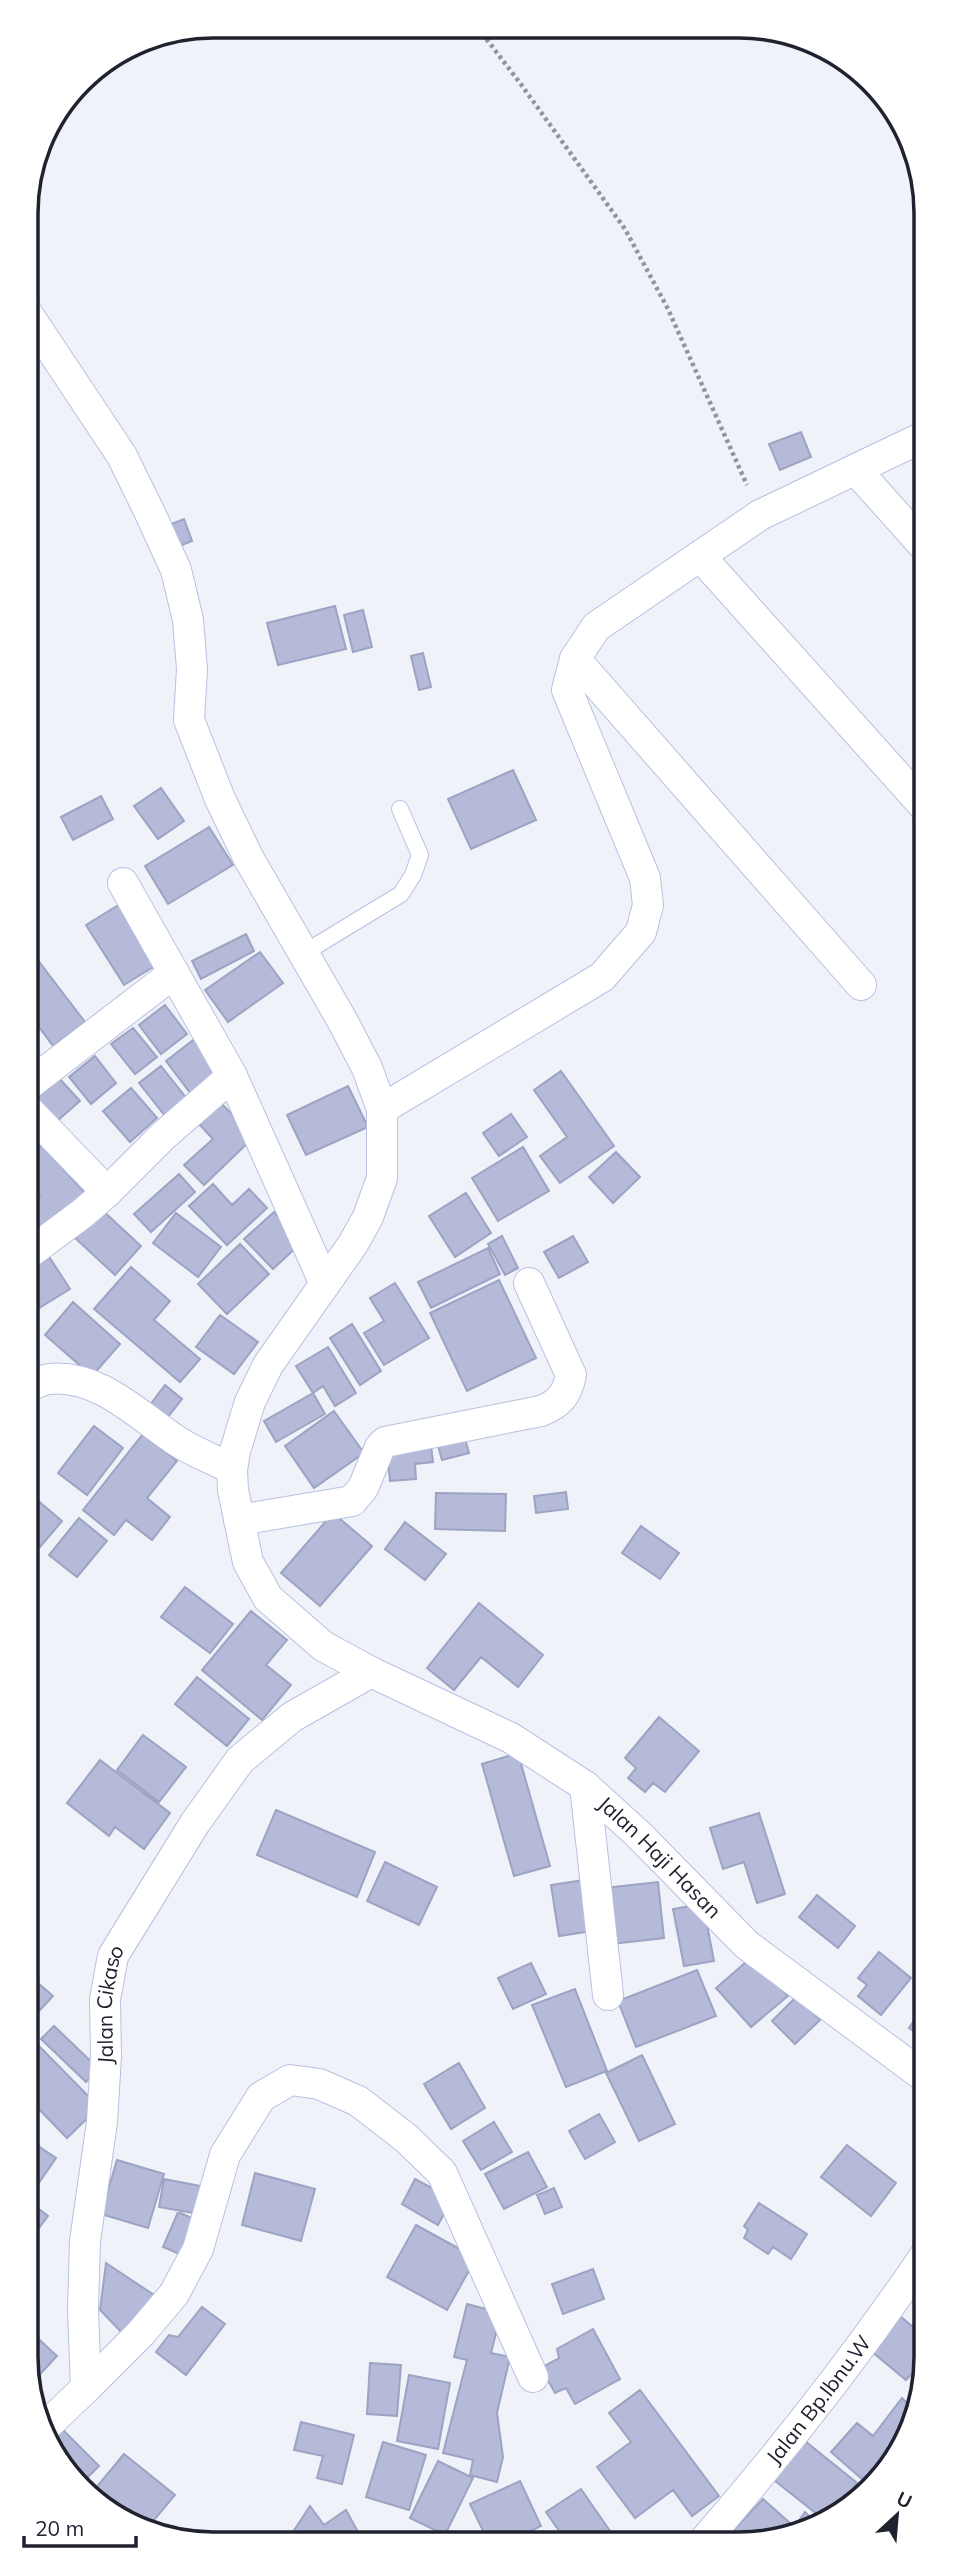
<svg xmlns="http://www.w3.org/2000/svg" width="953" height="2571" font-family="Mulish,sans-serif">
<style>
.building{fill:#b4bad7;stroke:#9ca3c3;stroke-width:2}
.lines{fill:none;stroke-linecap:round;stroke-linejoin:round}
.lane-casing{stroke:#b9c0e1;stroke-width:18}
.street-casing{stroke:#b9c0e1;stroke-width:32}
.path{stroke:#92949d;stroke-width:4.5;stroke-dasharray:3.5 3.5;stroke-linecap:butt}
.lane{stroke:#fff;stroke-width:16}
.street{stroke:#fff;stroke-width:30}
.labels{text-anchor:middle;stroke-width:6;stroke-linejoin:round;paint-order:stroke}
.street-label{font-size:21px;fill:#20222f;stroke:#fff}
.rim{fill:none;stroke:#20222f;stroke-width:3.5}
</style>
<rect width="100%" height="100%" fill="#f0f2f9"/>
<path class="building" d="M801 432 811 457 780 470 769 444Z
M184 519 192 541 170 550 161 528Z
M335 606 346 649 278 665 267 623Z
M363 610 372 647 353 652 344 615Z
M423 653 431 687 419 690 411 656Z
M513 770 536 820 471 849 448 799Z
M161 788 184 821 158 839 134 806Z
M101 796 113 819 73 840 61 817Z
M209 827 233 865 168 904 145 866Z
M120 904 158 964 124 985 86 925Z
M246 934 254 951 201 979 192 961Z
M260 952 283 983 228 1022 205 990Z
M37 959 85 1022 53 1046 28 1012V966Z
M165 1005 187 1034 161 1054 139 1025Z
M133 1028 157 1057 135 1074 111 1044Z
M196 1038 224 1075 194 1098 166 1061Z
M95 1056 116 1083 91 1104 69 1077Z
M161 1066 188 1100 166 1117 139 1083Z
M561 1071 614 1146 560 1183 540 1156 567 1137 534 1090Z
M57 1076 80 1101 56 1122 33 1097Z
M348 1086 368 1127 306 1155 287 1115Z
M131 1088 157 1118 130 1142 103 1111Z
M219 1101 254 1137 204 1185 184 1165 213 1139 197 1122Z
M511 1114 527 1137 499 1156 483 1133Z
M42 1145 86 1194 28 1245V1206L40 1195 28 1183V1158Z
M523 1147 549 1191 498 1221 472 1178Z
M616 1152 640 1177 613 1203 589 1177Z
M179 1174 195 1192 151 1232 134 1214Z
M213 1184 232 1205 249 1189 267 1208 227 1245 189 1206Z
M466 1193 491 1233 455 1257 429 1216Z
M101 1209 141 1246 115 1275 75 1238Z
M274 1212 302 1242 273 1269 244 1239Z
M176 1213 221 1247 198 1277 153 1243Z
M502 1236 518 1268 505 1275 488 1244Z
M573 1236 588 1262 559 1278 544 1252Z
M240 1244 269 1274 227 1314 198 1284Z
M488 1248 500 1274 431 1308 418 1282Z
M48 1255 70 1289 28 1315V1268Z
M131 1267 170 1301 154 1320 200 1359 180 1382 94 1309Z
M499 1280 536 1358 467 1391 430 1313Z
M395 1283 429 1338 384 1365 364 1333 384 1321 370 1298Z
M73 1302 120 1344 92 1376 45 1335Z
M220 1315 258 1342 234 1374 196 1347Z
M352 1324 381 1371 360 1385 330 1338Z
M328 1347 356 1393 335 1406 323 1386 313 1393 296 1366Z
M165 1385 182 1399 164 1422 147 1409Z
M313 1393 325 1414 276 1442 264 1421Z
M334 1411 364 1453 314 1488 285 1446Z
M94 1426 123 1448 87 1495 58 1473Z
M143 1434 177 1461 147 1498 170 1517 152 1540 126 1520 114 1535 83 1510Z
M464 1435 469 1453 442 1460 437 1442Z
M431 1445 433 1462 415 1464 416 1479 390 1481 387 1448Z
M566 1492 568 1509 536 1513 534 1496Z
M29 1493 62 1521 40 1547 29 1538Z
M436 1493 506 1494 505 1531 435 1529Z
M333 1513 372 1546 320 1606 281 1573Z
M79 1518 107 1541 77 1577 49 1555Z
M405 1522 446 1554 425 1580 385 1549Z
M641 1526 679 1553 660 1579 622 1553Z
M185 1587 233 1624 210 1653 161 1617Z
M479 1603 543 1655 518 1687 481 1657 454 1690 427 1668Z
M251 1611 287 1640 266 1665 291 1685 262 1720 202 1670Z
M197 1677 249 1719 227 1746 175 1704Z
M659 1717 699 1751 665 1792 653 1783 645 1792 628 1778 636 1768 625 1758Z
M143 1735 186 1767 159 1802 117 1770Z
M518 1753 550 1866 514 1876 482 1764Z
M100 1760 170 1813 144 1849 115 1827 109 1836 67 1803Z
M276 1810 375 1852 357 1897 257 1855Z
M759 1813 785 1894 757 1903 744 1862 723 1869 710 1828Z
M385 1862 437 1887 419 1925 367 1901Z
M584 1880 593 1931 559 1936 551 1885Z
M658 1882 664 1938 612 1944 605 1888Z
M817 1895 855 1926 838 1948 799 1917Z
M703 1904 714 1961 684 1966 673 1909Z
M879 1952 911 1978 881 2015 858 1996 867 1985 858 1978Z
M753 1956 788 1996 751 2027 716 1988Z
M531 1963 546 1994 513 2009 498 1978Z
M697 1970 716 2016 636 2047 618 2001Z
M29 1975 53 1996 29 2022Z
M575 1989 607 2071 566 2087 532 2005Z
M797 1996 820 2020 795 2044 772 2021Z
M926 2003V2039L909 2028Z
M54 2026 99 2069 86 2082 41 2039Z
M35 2042 99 2107 67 2138 30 2100 29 2047Z
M642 2055 675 2124 639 2141 606 2073Z
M459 2063 485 2108 451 2129 424 2084Z
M599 2114 615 2142 585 2159 569 2131Z
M494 2122 512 2152 481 2170 463 2141Z
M31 2141 56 2158 32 2193 30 2191Z
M847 2145 896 2183 871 2216 821 2177Z
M528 2152 547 2187 504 2209 485 2174Z
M117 2160 164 2174 148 2228 101 2214Z
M255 2173 315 2189 301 2241 242 2225Z
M164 2179 211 2188 205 2215 159 2207Z
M415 2179 452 2199 438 2225 402 2204Z
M554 2188 562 2207 545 2214 537 2195Z
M30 2202 48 2216 30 2240Z
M759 2203 807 2234 791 2259 773 2247 768 2254 744 2238 748 2230 744 2226Z
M178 2212 199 2221 184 2256 163 2247Z
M416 2225 476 2258 447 2310 387 2277Z
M106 2263 163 2301 125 2336 100 2310Z
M593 2269 604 2299 563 2314 552 2284Z
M467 2304 501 2313 491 2353 510 2357 497 2413 503 2457 497 2482 470 2475 473 2460 443 2453 467 2360 454 2357Z
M202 2307 225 2324 186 2375 156 2352 169 2335 178 2337Z
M900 2316 926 2338V2369L921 2391 916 2387 925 2376 916 2369 906 2380 871 2351Z
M593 2329 620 2379 575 2404 566 2388 555 2393 541 2368 559 2358 557 2349Z
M30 2331 57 2356 30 2385Z
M370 2363 401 2365 397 2416 367 2414Z
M409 2375 450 2383 438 2449 397 2441Z
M640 2390 719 2496 692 2516 673 2490 635 2518 597 2467 631 2442 609 2413Z
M902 2398 916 2412 913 2427 898 2443 902 2446 880 2481 872 2488 831 2452 857 2423 873 2436Z
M301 2422 354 2435 342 2484 317 2478 323 2456 294 2450Z
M62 2429 99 2466 79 2486 53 2437Z
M805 2441 857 2483 825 2522 805 2530 797 2523 805 2512 814 2521 818 2515 774 2480Z
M383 2442 426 2455 409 2510 366 2497Z
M124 2454 175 2495 149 2526 90 2495Z
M438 2461 473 2478 445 2535 410 2518Z
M520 2481 541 2526 510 2541H488L470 2504Z
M581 2489 617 2541H566L546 2512Z
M763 2499 800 2532 776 2541H727L725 2539Z
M310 2506 324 2525 346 2510 358 2532 346 2541H287Z"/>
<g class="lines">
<g class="lane-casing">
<path id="lane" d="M304 953 401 894 413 875 420 855 400 809"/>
</g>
<g class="street-casing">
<g id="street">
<path id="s1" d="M27 313 122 456 149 511 176 570 188 620 192 669 189 720 220 799 249 859 342 1020 367 1068 382 1109V1178L368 1217 353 1244 268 1365 250 1402 235 1451 232 1469 233 1490 248 1562 268 1598 323 1646 371 1672 511 1738 585 1786 638 1834 747 1945 926 2078"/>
<path d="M856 470 924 546"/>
<path d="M700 556 924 806"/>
<path d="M575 659 861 985"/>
<path d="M123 883 232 1076 325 1284"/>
<path d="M28 1085 174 973"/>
<path d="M382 1109 602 977 641 932 648 905 645 878 567 690 575 659 596 627 760 515 923 437"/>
<path d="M28 1110 107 1192 83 1213 28 1254"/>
<path d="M107 1192 163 1136 232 1076"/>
<path d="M28 1386C35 1384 42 1380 49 1379 98 1374 137 1414 174 1439 191 1451 213 1459 232 1469"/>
<path d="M239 1520 352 1501 363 1488 380 1447 385 1442 541 1411C559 1404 567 1395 571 1375L529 1283"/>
<path d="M585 1786 608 1995"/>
<path d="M86 2388 141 2333 174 2294 198 2249 225 2155 261 2097 290 2080 319 2084 358 2101 406 2138 442 2173 533 2377"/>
<path id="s2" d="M47 2425 86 2388 83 2310 85 2241 102 2122 106 2056 105 1999 113 1956 195 1823 240 1760 292 1717 371 1672"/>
<path id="s3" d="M704 2541C783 2450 858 2354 926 2254"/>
</g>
</g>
<path class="path" d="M478 28 520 83 625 229 668 309 747 485"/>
<use href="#lane" class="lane"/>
<use href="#street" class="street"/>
</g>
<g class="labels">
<g class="street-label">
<text dy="7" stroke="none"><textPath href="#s1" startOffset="1894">Jalan Haji Hasan</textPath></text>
<text dy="7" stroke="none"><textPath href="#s2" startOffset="439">Jalan Cikaso</textPath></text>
<text dy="7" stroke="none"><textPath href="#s3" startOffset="182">Jalan Bp.Ibnu.W</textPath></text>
</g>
</g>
<path d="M0 0H953V2571H0ZM213 38H739A175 175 0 0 1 914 213V2357A175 175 0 0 1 739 2532H213A175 175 0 0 1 38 2357V213A175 175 0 0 1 213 38Z" fill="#fff" fill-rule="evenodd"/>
<path class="rim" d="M213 38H739A175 175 0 0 1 914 213V2357A175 175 0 0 1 739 2532H213A175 175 0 0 1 38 2357V213A175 175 0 0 1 213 38Z"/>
<g transform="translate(897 2515) rotate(26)" stroke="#ffffff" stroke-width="5" paint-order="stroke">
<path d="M0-5L12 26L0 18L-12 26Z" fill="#20222f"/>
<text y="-10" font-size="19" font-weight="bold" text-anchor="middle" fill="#20222f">U</text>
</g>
<path d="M24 2536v10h112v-10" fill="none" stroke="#20222f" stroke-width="3.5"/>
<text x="35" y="2536" font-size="21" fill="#20222f" stroke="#ffffff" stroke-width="5" paint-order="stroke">20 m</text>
</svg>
